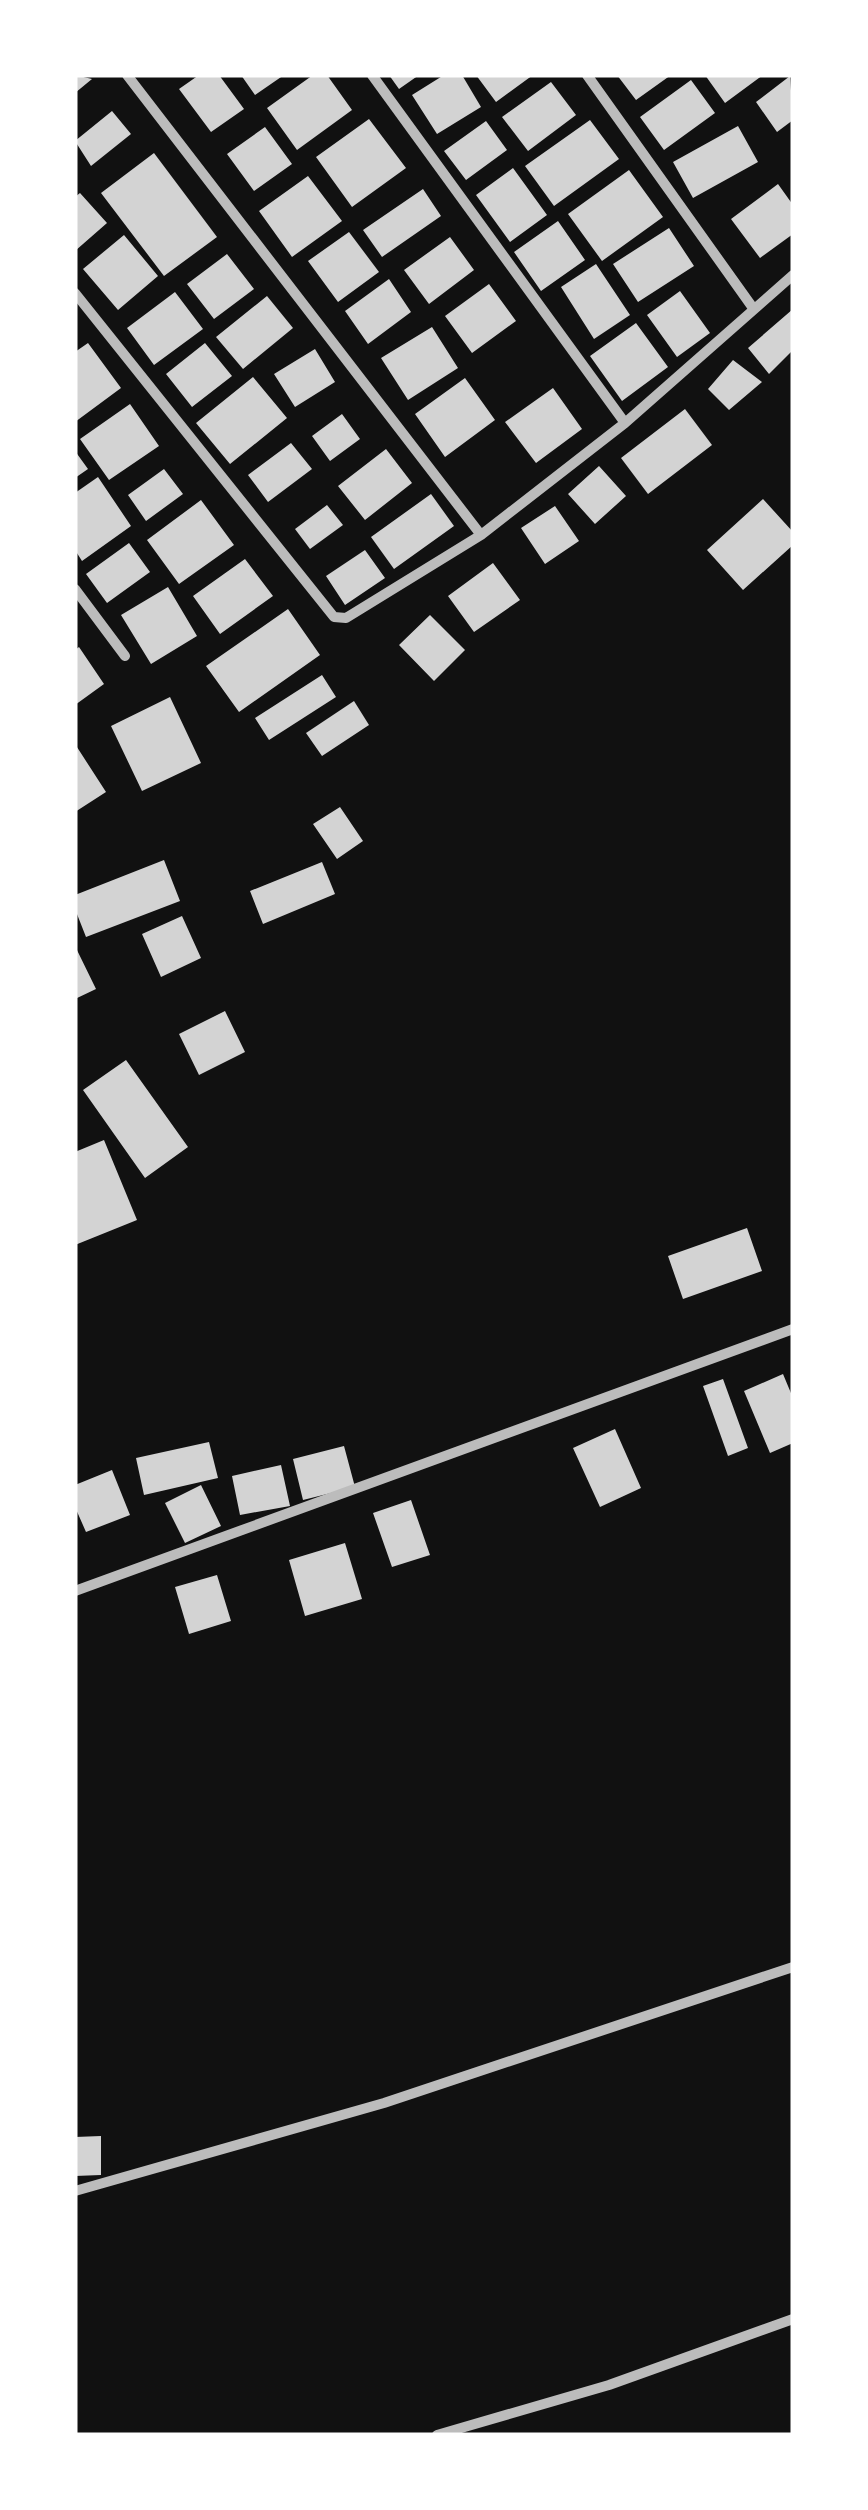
<svg xmlns="http://www.w3.org/2000/svg" width="868" height="2510" font-family="Signika,sans-serif">
<style>
.building{fill:#d3d3d3}
.lines{fill:none;stroke-linecap:round;stroke-linejoin:round}
.minor{stroke:#bcbcbc;stroke-width:10}
</style>
<rect width="100%" height="100%" fill="#111"/>
<path class="building" d="M75 75 92 79 75 93Z
M199 75H219L244 109 211 132 179 89Z
M241 75H284L255 95Z
M313 75H327L352 110 297 150 267 108Z
M389 75H419L399 89Z
M444 75H462L481 107 437 134 412 95Z
M476 75H533L496 102Z
M617 75H671L636 100Z
M705 75H763L725 103Z
M790 76 793 120 777 132 756 102Z
M691 80 715 113 664 150 640 117Z
M551 82 576 115 528 151 502 117Z
M112 111 131 134 91 166 75 141Z
M369 119 406 168 352 207 316 157Z
M590 120 619 159 554 206 525 166Z
M486 121 507 150 466 180 444 151Z
M738 126 758 162 693 198 673 162Z
M265 127 292 164 254 191 227 154Z
M154 153 217 237 164 276 101 193Z
M513 168 547 215 510 242 476 195Z
M629 170 663 217 602 261 568 214Z
M308 176 342 221 292 257 259 211Z
M778 184 793 205V234L760 258 731 219Z
M423 189 441 216 382 257 363 230Z
M80 193 107 223 75 251V197Z
M558 221 585 260 541 291 514 252Z
M669 228 694 266 638 302 613 264Z
M349 232 379 272 338 302 308 261Z
M124 235 158 276 118 310 83 269Z
M450 237 474 270 429 304 404 270Z
M227 254 254 289 214 319 187 284Z
M596 264 630 315 594 339 561 287Z
M389 279 411 312 368 344 345 311Z
M489 284 516 321 472 353 445 316Z
M680 291 710 333 677 357 647 315Z
M175 292 203 329 154 365 127 328Z
M267 296 293 328 243 369 216 337Z
M793 309V350L769 374 748 348Z
M636 323 668 367 622 401 590 356Z
M432 327 458 368 408 400 381 358Z
M88 343 121 388 75 422V352Z
M205 343 232 376 192 407 166 374Z
M315 349 335 382 295 407 274 374Z
M733 360 762 382 729 410 708 389Z
M253 377 287 418 230 464 196 423Z
M465 378 495 420 445 457 415 414Z
M553 388 582 429 536 463 505 422Z
M130 404 159 446 109 480 80 439Z
M685 409 712 445 648 494 621 458Z
M342 414 360 439 330 461 312 436Z
M291 443 312 469 268 502 248 475Z
M386 449 412 483 365 520 338 486Z
M75 451 88 469 75 478Z
M599 466 626 496 595 524 568 494Z
M164 469 183 494 146 521 128 495Z
M98 477 131 526 82 561 75 550V493Z
M431 494 454 526 394 569 371 537Z
M763 499 793 532V545L743 590 707 550Z
M201 500 234 545 179 584 147 540Z
M327 505 343 525 310 549 295 529Z
M555 506 579 541 545 564 521 528Z
M129 543 150 572 107 603 86 574Z
M365 550 385 578 345 605 326 576Z
M245 559 273 596 220 634 193 596Z
M493 563 520 600 474 632 448 596Z
M168 587 197 636 151 664 121 615Z
M288 609 320 655 239 712 206 666Z
M430 615 465 650 434 681 399 645Z
M79 647 104 684 75 705V650Z
M322 675 336 697 269 740 255 718Z
M170 697 201 763 142 791 111 726Z
M354 701 369 725 322 756 306 733Z
M75 744 106 792 75 812Z
M340 807 363 841 337 859 313 824Z
M164 860 180 901 86 937 75 909V895Z
M322 862 335 894 263 924 250 891Z
M182 916 201 958 161 977 142 934Z
M75 946 96 989 75 999Z
M225 1011 245 1052 199 1075 179 1034Z
M126 1060 188 1147 145 1178 83 1090Z
M104 1140 137 1220 75 1245V1152Z
M747 1228 762 1271 683 1299 668 1256Z
M783 1374 793 1398V1443L770 1453 744 1391Z
M723 1379 748 1448 728 1456 703 1386Z
M615 1429 641 1488 600 1507 573 1448Z
M209 1442 218 1478 144 1495 136 1458Z
M344 1446 355 1487 303 1500 293 1459Z
M281 1465 290 1506 240 1515 232 1476Z
M112 1470 130 1515 86 1532 75 1507V1485Z
M201 1485 221 1526 185 1543 165 1503Z
M411 1500 430 1555 392 1567 373 1513Z
M345 1543 362 1599 305 1616 289 1560Z
M217 1575 231 1621 189 1634 175 1587Z
M101 2136V2175L75 2176V2137Z"/>
<g class="lines">
<path class="minor" d="M127 75 481 535
M372 75 625 423
M587 75 753 308
M75 293 334 617 346 618 481 535 625 423 793 275
M75 589 125 656
M75 1591 793 1329
M75 2191 384 2103 793 1967
M437 2435 609 2385 793 2319"/>
</g>
<rect width="868" height="2510" fill="none" stroke="#ffffff" stroke-width="155"/>
</svg>
